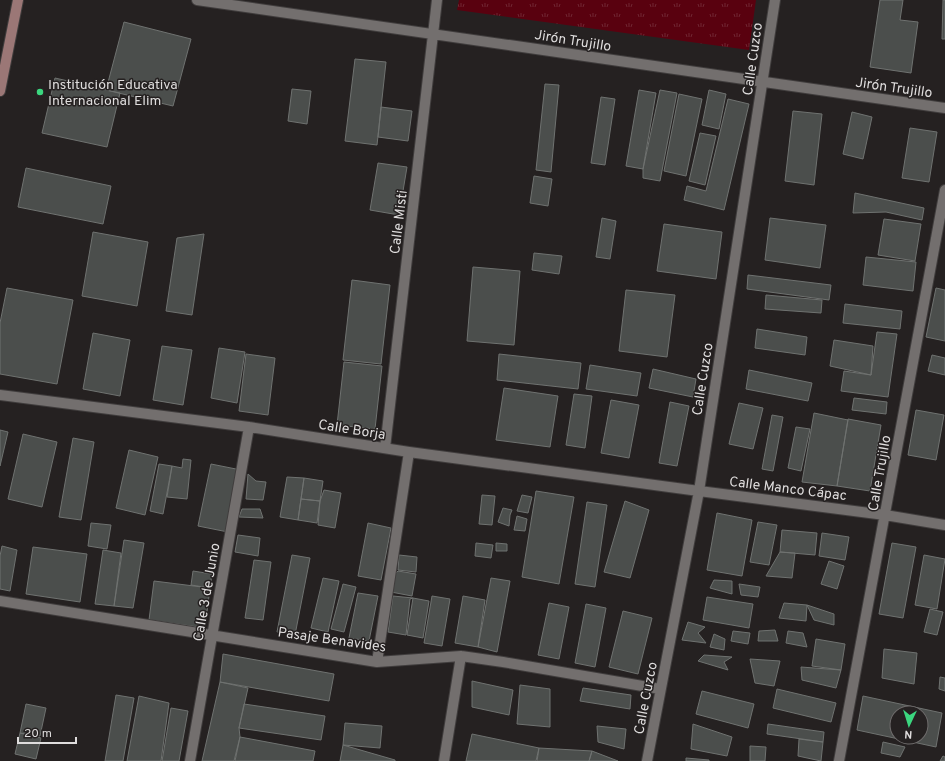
<svg xmlns="http://www.w3.org/2000/svg" width="945" height="761" font-family="Overpass,sans-serif">
<style>
.grass{fill:url(#grass-tufts)}
.building{fill:#4b4e4c;stroke:#6f7270;fill-rule:evenodd}
.lines{fill:none;stroke-linecap:round;stroke-linejoin:round}
.minor-casing{stroke:#403d3d;stroke-width:12}
.secondary-casing{stroke:#403d3d;stroke-width:12}
.minor{stroke:#736f6e;stroke-width:10}
.secondary{stroke:#9b7776;stroke-width:10}
.poi-dot{fill:#3bd77f;stroke:#252121;stroke-width:1.5}
.labels{text-anchor:middle;stroke-width:3;stroke-linejoin:round;paint-order:stroke}
.street-label{font-size:14px;fill:#dfdddd;stroke:#252121}
.poi-label{font-size:14px;fill:#dfdddd;stroke:#252121;text-anchor:start}
</style>
<defs>
<pattern id="grass-tufts" width="24" height="20" patternUnits="userSpaceOnUse"><rect width="24" height="20" fill="#59010f"/><path d="M3 7l-1-3M5 7V3M7 7l1-3M15 17l-1-3M17 17v-4M19 17l1-3" fill="none" stroke="#702632"/></pattern>
</defs>
<rect width="100%" height="100%" fill="#252121"/>
<path class="grass" d="M459 0H756L749 50 457 10Z"/>
<path class="building" d="M880 0H903L900 20 918 22 911 73 870 67Z
M943 0H945V39H942Z
M124 22 191 39 173 106 106 90Z
M355 59 386 62 377 145 345 141Z
M55 78 120 93 107 147 42 133Z
M545 84 559 85 551 172 536 170Z
M292 89 311 91 307 124 288 121Z
M639 90 656 93 643 169 626 166Z
M660 90 677 93 660 181 643 178V169Z
M709 90 726 94 719 129 702 125Z
M679 94 702 99 686 176 664 171Z
M601 97 615 99 605 165 591 163Z
M728 99 749 104 724 210 684 200 687 186 706 191Z
M381 107 412 111 408 141 378 137Z
M793 111 822 114 814 185 785 181Z
M852 112 872 117 863 159 843 154Z
M910 128 937 132 929 182 902 178Z
M700 133 716 136 705 185 689 181Z
M378 163 407 167 399 215 370 210Z
M26 168 111 186 103 224 18 207Z
M534 176 552 179 548 206 530 203Z
M855 193 924 208 922 220 886 212 853 213Z
M602 218 616 221 610 259 596 257Z
M770 218 826 225 820 268 765 260Z
M884 219 921 224 915 261 878 255Z
M664 224 722 232 716 279 657 271Z
M93 232 148 242 137 306 82 296Z
M204 234 192 315 166 311 177 238Z
M534 253 562 256 559 274 532 270Z
M866 257 916 262 913 291 863 285Z
M473 267 520 271 514 345 467 341Z
M748 275 831 285 829 300 747 289Z
M352 280 390 285 381 364 343 360Z
M7 288 73 300 57 384 0 374V323Z
M936 288 945 290V341L926 337Z
M626 290 675 295 667 357 619 351Z
M766 295 822 300 821 313 765 309Z
M845 304 902 311 900 329 843 323Z
M757 329 807 337 805 355 755 348Z
M877 332 897 334 888 397 841 391 844 371 871 375Z
M93 333 130 340 120 396 83 389Z
M834 340 873 346 871 375 830 366Z
M162 346 192 350 183 405 153 400Z
M219 348 245 352 237 403 211 398Z
M246 354 275 358 268 415 239 411Z
M499 354 581 363 578 389 497 380Z
M932 355 945 358V375L928 371Z
M344 362 382 366 375 429 337 425Z
M590 365 641 373 637 396 586 389Z
M653 369 696 379 693 397 649 388Z
M749 370 812 383 808 401 746 389Z
M504 388 558 396 550 447 496 440Z
M574 394 592 396 585 448 566 445Z
M854 398 887 402 886 414 852 410Z
M611 400 639 405 629 458 601 453Z
M670 402 689 406 677 466 659 463Z
M739 403 763 408 753 449 729 444Z
M916 410 944 415 936 460 908 455Z
M814 413 848 420 837 486 802 482Z
M772 415 783 417 773 471 762 469Z
M848 419 881 425 870 491 837 486Z
M796 427 810 429 801 471 788 468Z
M0 430 8 432 0 466Z
M23 434 57 442 42 507 8 499Z
M73 438 94 442 81 520 59 517Z
M129 450 158 457 145 515 116 508Z
M183 459 191 460 187 499 167 497 172 466 182 468Z
M159 464 172 466 163 514 150 511Z
M211 464 241 470 228 532 198 526Z
M248 474 256 481 266 482 263 500 246 499Z
M287 477 304 478 298 520 280 517Z
M304 478 323 481 320 501 301 499Z
M324 490 341 493 335 528 318 525 320 501Z
M536 491 574 497 559 584 522 577Z
M482 495 495 496 492 525 479 524Z
M522 495 532 497 528 513 517 511Z
M301 499 320 501 317 523 298 520Z
M625 501 649 510 630 578 604 572Z
M587 502 607 505 595 587 575 584Z
M503 508 512 510 510 515 509 526 498 522Z
M242 509H260L263 518 239 517Z
M717 513 752 520 742 576 707 570Z
M517 516 527 519 525 531 514 530Z
M758 522 777 525 769 565 750 562Z
M91 523 111 525 107 549 88 546Z
M368 523 391 528 381 580 358 576Z
M782 530 817 533 815 555 780 552Z
M822 533 849 537 845 560 819 556Z
M238 535 260 538 258 556 235 552Z
M124 540 144 543 133 608 114 606Z
M476 543 493 545 491 558 475 556Z
M496 543 507 544V551H496Z
M892 543 916 547 903 618 879 614Z
M2 546 17 550 10 591 0 589V556Z
M33 547 87 554 80 602 26 594Z
M103 550 121 553 114 606 95 604Z
M780 552 795 553 792 578 766 576Z
M292 555 310 558 295 635 277 632Z
M399 555 417 557 416 572 398 570Z
M924 555 945 559 937 609 915 605Z
M254 560 271 562 263 620 245 618Z
M829 561 844 566 837 589 821 584Z
M193 571 212 574 210 588 191 585Z
M398 571 416 574 412 596 391 592 394 575Z
M323 578 339 581 328 632 311 628Z
M491 578 510 581 497 652 478 647Z
M714 580 732 581V594L710 588Z
M154 581 210 588 205 628 149 620Z
M343 584 356 587 344 632 331 629Z
M739 584 760 587 758 597 741 595Z
M358 593 378 596 369 641 349 638Z
M393 596 413 598 410 599 406 635 388 632Z
M432 596 450 599 442 646 424 643Z
M463 596 485 600 478 647 455 643Z
M707 597 753 604 749 628 703 620Z
M413 598 429 601 423 638 407 635Z
M549 603 569 607 559 659 538 655Z
M784 603 807 605 806 621 779 618Z
M586 604 606 608 595 667 575 663Z
M807 605 834 614V625L814 620Z
M930 609 943 612 937 635 924 632Z
M623 611 652 618 638 674 609 667Z
M688 622 705 627 698 633 706 643 682 640Z
M775 630 778 641H758L759 631Z
M733 631 750 633 748 644 731 641Z
M788 631 803 633 807 647 786 643Z
M714 634 725 639 724 650 710 647Z
M816 639 845 644 841 670 812 666Z
M884 649 917 653 914 684 882 678Z
M223 654 334 674 329 701 220 682Z
M704 655 732 657 724 662 728 670 698 661Z
M750 659 780 661 774 686 755 683Z
M801 667 841 670 836 688 802 680Z
M940 677 945 678V691L939 689Z
M472 681 513 690 509 715 472 707Z
M220 682 248 688 239 728 240 737 234 761H202Z
M520 685 550 689V727L517 724Z
M583 688 631 695 630 709 580 701Z
M777 689 836 703 831 722 773 708Z
M702 691 754 704 748 728 696 714Z
M116 695 134 698 123 761H105Z
M139 696 169 703 161 761H127Z
M863 696 942 713 936 747 857 730ZM897 713H921V737H897Z
M26 704 46 708 40 736 20 733Z
M244 704 325 716 321 740 239 728Z
M171 708 188 711 179 761H162Z
M345 723 382 726 380 748 343 745Z
M693 724 732 737 727 756 691 749Z
M768 724 824 732 823 742 767 734Z
M597 726 626 729 624 749 598 742Z
M20 733 41 738 36 759 15 754Z
M472 734 539 748 536 761H466Z
M240 737 315 751 313 761H235Z
M799 739 823 742 821 761 798 756Z
M883 742 905 747 900 757 881 753Z
M343 745 395 760V761H340Z
M750 746 766 747 765 761H750Z
M539 748 592 751 589 761H537Z
M592 751 618 761H589Z
M943 756 945 757V761H940Z
M686 758 709 760V761H686Z"/>
<g class="lines">
<g class="minor-casing">
<path id="minor" d="M197 0C446 36 695 74 945 108
M0 395 249 427 409 452 699 491 885 515 945 525
M385 448 437 0
M0 601 377 662 461 656 503 662 660 689
M377 662 409 452
M190 761 249 427
M444 761 461 656
M647 761 699 491 775 0
M839 761 945 190"/>
</g>
<g class="secondary-casing">
<path id="secondary" d="M0 91 18 0"/>
</g>
<use href="#minor" class="minor"/>
<use href="#secondary" class="secondary"/>
</g>
<circle class="poi-dot" cx="40" cy="92" r="4"/>
<g class="labels">
<g class="street-label">
<text transform="translate(573 40) rotate(9)" y="5">Jirón Trujillo</text>
<text transform="translate(752 59) rotate(-82)" y="5">Calle Cuzco</text>
<text transform="translate(894 87) rotate(8)" y="5">Jirón Trujillo</text>
<text transform="translate(398 222) rotate(-83)" y="5">Calle Misti</text>
<text transform="translate(702 379) rotate(-81)" y="5">Calle Cuzco</text>
<text transform="translate(352 429) rotate(9)" y="5">Calle Borja</text>
<text transform="translate(879 473) rotate(-80)" y="5">Calle Trujillo</text>
<text transform="translate(788 488) rotate(7)" y="5">Calle Manco Cápac</text>
<text transform="translate(206 592) rotate(-80)" y="5">Calle 3 de Junio</text>
<text transform="translate(332 639) rotate(8)" y="5">Pasaje Benavides</text>
<text transform="translate(645 698) rotate(-79)" y="5">Calle Cuzco</text>
</g>
<g class="poi-label">
<text x="48" y="89">Institución Educativa<tspan x="48" dy="16">Internacional Elim</tspan></text>
</g>
</g>
<g transform="translate(909 725) rotate(184)"><circle r="19" fill="#252121" stroke="#6f6c6c"/>
<path d="M0-3L7 15L0 10L-7 15Z" fill="#3bd77f"/>
<text y="-6" font-size="11" font-weight="bold" text-anchor="middle" fill="#dfdddd">N</text>
</g>
<path d="M18 737v6h58v-6" fill="none" stroke="#dfdddd" stroke-width="2"/>
<text x="24" y="737" font-size="12" fill="#dfdddd" stroke="#252121" stroke-width="3" paint-order="stroke">20 m</text>
</svg>
